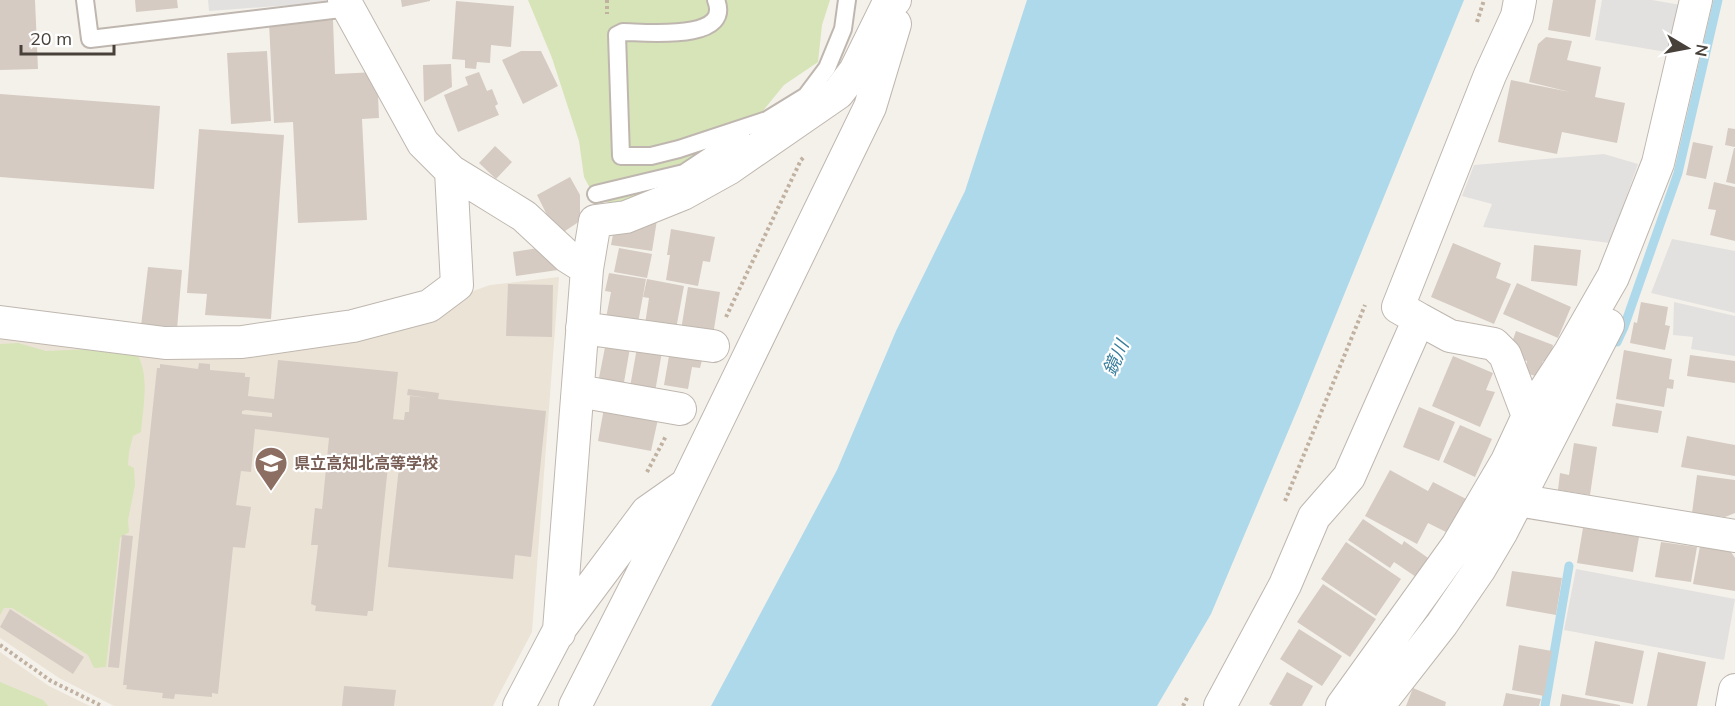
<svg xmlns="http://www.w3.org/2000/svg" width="1735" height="706" font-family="Mulish,'Noto Sans JP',sans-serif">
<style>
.education{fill:#ece3d7}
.green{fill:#d6e4b8}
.parking{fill:#e3e1df}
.water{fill:#aed9eb}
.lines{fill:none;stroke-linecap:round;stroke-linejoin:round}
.stream{stroke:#aed9eb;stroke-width:9}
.building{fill:#d5cbc2;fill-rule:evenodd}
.service-casing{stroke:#bfb7af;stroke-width:20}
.minor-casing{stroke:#bfb7af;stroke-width:34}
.path{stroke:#c0b1a1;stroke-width:4;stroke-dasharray:3 3;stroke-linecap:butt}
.service{stroke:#fff;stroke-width:16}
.minor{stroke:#fff;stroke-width:32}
.labels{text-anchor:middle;stroke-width:4.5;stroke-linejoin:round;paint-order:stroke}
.education-label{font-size:16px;font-weight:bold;fill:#785e54;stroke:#fff;text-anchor:start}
.water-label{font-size:18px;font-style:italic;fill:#377d9c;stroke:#fff}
</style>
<rect width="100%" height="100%" fill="#f4f1eb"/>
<path class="education" d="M559 277 532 632 493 706H114L59 678 0 638V332L161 352 470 292 490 285Z
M0 652 49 686 90 706H0Z"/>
<path class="green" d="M528 0H830L822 25 818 62 784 85 762 112 683 184 612 205 592 192 584 177 579 141 552 58Z
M18 343 46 351 93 349 137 354C150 376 143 407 141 432L133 436 129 452 128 465 134 468 135 485 128 520 129 532 120 538 106 667 94 668 88 655 12 608H4L0 615V344Z
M0 682 43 700 48 706H0Z"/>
<path class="parking" d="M208 0H332L333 2 209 11Z
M1602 0H1652L1681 5 1672 53 1595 40Z
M1604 154 1638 164 1610 243 1483 227 1492 204 1462 196 1474 165Z
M1672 239 1735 251V313L1651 293Z
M1674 302 1735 316V356L1691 349 1693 337 1673 335Z
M1576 569 1735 599 1724 660 1564 630Z"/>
<path class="water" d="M1027 0H1464L1298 408 1211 614 1157 706H711L837 470 896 331 965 191Z"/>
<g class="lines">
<path class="stream" d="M1617 342 1624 327 1678 173 1718 0
M1545 706 1569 566"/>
</g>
<path class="building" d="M0 0H35L38 69 0 70Z
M135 0H177L178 8 136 12Z
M401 0H430V1L402 7Z
M1553 0H1596L1590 37 1548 30Z
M456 1 514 6 511 47 491 45 490 63 477 62 476 69 465 68V60L452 59Z
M333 20 335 74 377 72 379 118 362 119 367 220 298 223 293 122 274 123 269 23Z
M1546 37 1572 41 1567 60 1601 67 1595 97 1625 103 1617 143 1562 132 1557 154 1498 142 1511 80 1570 92 1529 82 1538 44Z
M267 51 271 121 231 124 227 53Z
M521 51H541L558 86 523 104 502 60Z
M451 64 452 87 424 102 423 65Z
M479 72 487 91 492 89 498 104 495 106 499 115 458 132 444 95 468 85 465 77Z
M0 94 160 106 154 189 0 177Z
M1728 128 1735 129V147L1725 145Z
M199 129 284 135 271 319 205 315 207 294 187 293Z
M1693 142 1713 146 1706 179 1686 175Z
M495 146 512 162 496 179 479 163Z
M1734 148H1735V184L1726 182Z
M570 177 580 195V221L562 233 557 224 549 219 537 195Z
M1714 182 1735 187V241L1710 235 1716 210 1708 209Z
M657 220 652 251 611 245 615 224Z
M671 229 715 237 710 262 703 261 698 286 666 280 670 255H667Z
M1453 243 1501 263 1496 278 1511 284 1494 324 1431 297Z
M1534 245 1581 250 1577 286 1531 281Z
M538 248 558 270 516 276 513 252Z
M619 248 652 254 647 278 614 272Z
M148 267 182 270 177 329 141 326Z
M609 273 646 279 638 323 606 318 611 292 605 291Z
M647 279 684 286 676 329 645 324 649 298 643 297Z
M1517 283 1571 307 1558 338 1503 314Z
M508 284 553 285 552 337 506 336Z
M688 287 720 292 713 335 681 330Z
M1641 302 1668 307 1665 325 1670 326 1665 350 1630 343 1634 322 1637 323Z
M1516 331 1553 345 1550 362 1543 361 1539 377 1525 373 1527 361 1516 358 1511 345Z
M607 337 631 342 623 388 598 383Z
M638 342 663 346 655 392 630 387Z
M670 350 703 356 700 368 692 367 688 389 664 385Z
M1624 350 1672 359 1669 379 1674 380 1673 389 1667 388 1664 407 1616 399Z
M1690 355 1735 361V383L1687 376Z
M1453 356 1493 373 1486 390 1495 392 1480 427 1432 406Z
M278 360 398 372 393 419 404 420 405 412H409L410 396 428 398 407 395 408 389 439 393 438 399 546 411 531 557 515 555 513 579 388 567 400 458 389 456 373 611H368L367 616 315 611 316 606 311 604 318 545H311L315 508 322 509 329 438 255 429 251 472 241 471 236 505 251 507 245 548 233 547 218 694 212 693V697L175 694 174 699 162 698 163 693 126 689 127 685H123L157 368H160V364L198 369 199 363 210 364V370L245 373V377H250L248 396 274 399ZM246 410 272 413V417L242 414V411Z
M1616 403 1662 411 1658 433 1612 426Z
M1419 407 1455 422 1439 461 1403 447Z
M604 408 658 419 651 451 598 441Z
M1460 425 1492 439 1475 477 1443 462Z
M1687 436 1735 445V476L1681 467Z
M1574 443 1597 447 1590 495 1558 490 1560 473 1569 475Z
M1390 470 1428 491 1433 482 1470 501 1452 535 1428 523 1417 544 1365 516Z
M1697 475 1735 480V513L1725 517 1692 513Z
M1363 519 1402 545 1404 541 1431 560 1419 579 1394 562 1390 568 1348 540Z
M1583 528 1639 537 1633 572 1577 563Z
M122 535 133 536 119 668 108 667Z
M1346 542 1401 579 1376 616 1321 579Z
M1661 542 1697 547 1691 582 1655 577Z
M1700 546 1731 552 1735 558V591L1693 584Z
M1512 571 1562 578 1556 615 1506 606Z
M1323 584 1376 619 1350 657 1297 622Z
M10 609 84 657 73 674 0 627Z
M1299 629 1342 656 1322 686 1280 659Z
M1595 641 1644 651 1633 704 1585 695Z
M1519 645 1552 651 1544 696 1512 690Z
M1658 652 1706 662 1697 706H1647Z
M1287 672 1313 686 1302 706H1273L1269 704Z
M344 686 396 690 394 706H342Z
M1413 688 1446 702 1445 706H1406Z
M1506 693 1541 699 1539 706H1503Z
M1562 694 1620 705V706H1560Z"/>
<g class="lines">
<g class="service-casing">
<path id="service" d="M85 0 90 39 349 8
M716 0C733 42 644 32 623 32L617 35 621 156H651L679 149 767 120 806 96 827 68 843 29 847 0
M596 194 684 173 741 135"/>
</g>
<g class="minor-casing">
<path id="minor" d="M344 0 423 143 451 171 524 216 568 257 587 269
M1419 319 1450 336 1494 344 1505 355 1528 416
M0 322 165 343 242 342 353 326 429 306 457 285 451 171
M582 328 713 346
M578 391 680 409
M1517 500 1735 536
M559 633V630L647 512 684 486
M519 706 559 630 587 269 595 221 626 217 683 194 728 169 838 93 855 71 889 2 895 0
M575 706 663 533 870 107 895 24
M1220 706 1285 585 1314 517 1349 477 1419 319 1398 307 1490 75 1517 16 1520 0
M1342 706 1457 546 1507 461 1528 416 1570 352 1613 277 1658 163 1696 0
M1378 706 1442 624 1479 570 1502 531 1608 325
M1732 706 1735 690"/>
</g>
<path class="path" d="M607 0V14
M1477 22 1484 0
M726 317 801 160 804 157
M647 472 666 436
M1285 501 1365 305
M0 645 51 681 102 706
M1183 706 1188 696"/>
<use href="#service" class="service"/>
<use href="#minor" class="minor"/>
</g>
<defs>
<g id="school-pin" transform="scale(1.725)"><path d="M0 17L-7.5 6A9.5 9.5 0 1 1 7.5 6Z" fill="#8d6e63" stroke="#fff"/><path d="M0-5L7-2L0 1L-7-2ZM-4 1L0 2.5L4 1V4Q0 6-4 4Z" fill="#fff"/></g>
</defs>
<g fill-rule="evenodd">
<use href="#school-pin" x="271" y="463"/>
</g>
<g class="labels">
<g class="education-label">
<text x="294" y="469">県立高知北高等学校</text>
</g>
<g class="water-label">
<text transform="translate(1116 358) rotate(-66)" y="6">鏡川</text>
</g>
</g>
<g transform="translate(1687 48) rotate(100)" stroke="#ffffff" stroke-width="4.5" paint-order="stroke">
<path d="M0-4.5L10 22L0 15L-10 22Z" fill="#48413a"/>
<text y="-9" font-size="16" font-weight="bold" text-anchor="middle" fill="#48413a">N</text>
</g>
<path d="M21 45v9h93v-9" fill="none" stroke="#48413a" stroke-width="3"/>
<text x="30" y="45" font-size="18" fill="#48413a" stroke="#ffffff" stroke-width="4.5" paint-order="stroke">20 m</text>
</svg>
